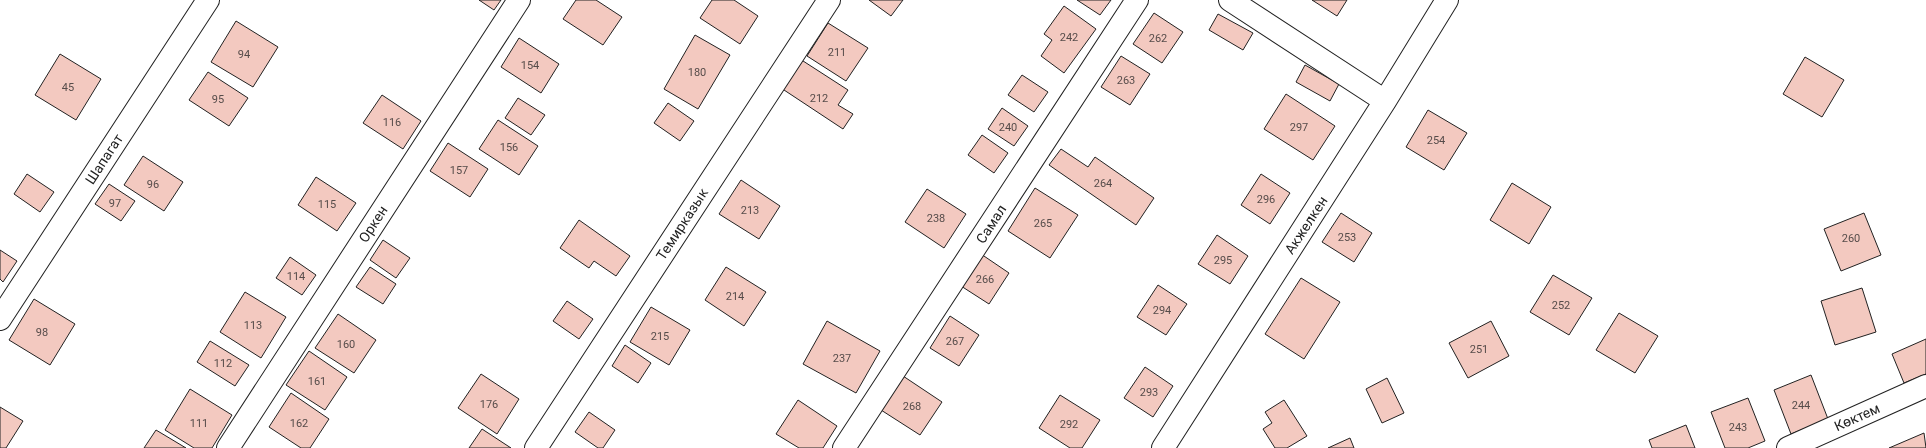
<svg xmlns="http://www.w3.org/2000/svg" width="1926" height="448" font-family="Roboto,sans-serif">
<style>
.building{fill:#f3c9c0;stroke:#222}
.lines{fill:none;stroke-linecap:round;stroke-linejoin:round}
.minor-casing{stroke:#222;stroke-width:24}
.minor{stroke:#fff;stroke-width:22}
.labels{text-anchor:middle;stroke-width:4;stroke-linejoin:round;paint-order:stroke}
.number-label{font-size:11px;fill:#564c4a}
.street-label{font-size:14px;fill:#222;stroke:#fff}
</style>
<rect width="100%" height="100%" fill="#fff"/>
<path class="building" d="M479 0H501L494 10Z
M576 0H596L622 17 603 45 563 19Z
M712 0H734L758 16 740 44 700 18Z
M869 0H903L891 16Z
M1077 0H1111L1100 15Z
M1312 0H1347L1337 16Z
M1064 6 1096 29 1064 73 1041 56 1052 40 1044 34Z
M1154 13 1183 32 1162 63 1133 44Z
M1218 14 1253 33 1243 50 1209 30Z
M236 21 278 47 253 87 211 62Z
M828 23 868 48 846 81 807 56Z
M695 35 730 55 698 109 664 89Z
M519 38 559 64 541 93 501 67Z
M60 54 101 79 76 120 35 95Z
M1121 56 1150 74 1130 105 1101 87Z
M1805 57 1844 80 1822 117 1783 94Z
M800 59 848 90 838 105 853 114 843 129 781 88Z
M1305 65 1339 84 1330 101 1296 82Z
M208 72 248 98 229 126 189 100Z
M1022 75 1048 92 1034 112 1008 95Z
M1286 94 1335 126 1313 160 1264 129Z
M382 95 421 121 403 149 363 123Z
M518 98 545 115 531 135 505 118Z
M668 103 694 121 680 141 654 123Z
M1002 108 1028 126 1014 146 988 129Z
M1428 110 1467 133 1444 170 1406 147Z
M498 120 538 146 519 175 479 149Z
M982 135 1008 153 994 173 968 155Z
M448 143 488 169 470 197 430 171Z
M1061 149 1088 167 1095 157 1154 198 1136 225 1049 165Z
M143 156 183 182 164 211 124 185Z
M27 174 54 192 40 212 14 194Z
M1261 174 1290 193 1270 224 1241 205Z
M316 177 356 203 337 231 298 205Z
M741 180 780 206 759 239 719 214Z
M1512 183 1551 207 1529 244 1490 220Z
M109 184 135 201 121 221 95 204Z
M1035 188 1078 215 1050 258 1008 231Z
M927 189 966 214 944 248 905 222Z
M1341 213 1372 233 1354 262 1322 242Z
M1864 213 1881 255 1841 271 1824 229Z
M579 220 630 256 616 276 594 261 589 268 560 248Z
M1217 235 1248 256 1230 284 1198 264Z
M383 240 410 258 396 278 370 260Z
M0 250 17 261 3 282 0 279Z
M981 254 1009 273 989 304 961 286Z
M290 257 316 275 302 295 276 278Z
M370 267 396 284 383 304 356 287Z
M726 267 766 292 744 326 705 300Z
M1553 275 1592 298 1569 335 1530 312Z
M1301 278 1340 302 1304 359 1265 334Z
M1158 285 1187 304 1166 335 1137 317Z
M1862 288 1876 332 1835 345 1821 301Z
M245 292 286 317 261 358 220 332Z
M34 299 75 324 50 365 9 340Z
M567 301 593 319 579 339 553 321Z
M651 307 690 330 669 365 630 342Z
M1619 313 1658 336 1635 373 1596 350Z
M338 314 376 340 354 373 315 348Z
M950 316 979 335 959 366 930 348Z
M827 321 880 351 856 393 803 364Z
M1491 321 1509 356 1468 378 1449 343Z
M1926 339V374L1904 383 1892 354Z
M210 341 249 365 235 386 197 362Z
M625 345 651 363 638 383 612 366Z
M309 351 347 377 325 410 286 385Z
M1145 367 1173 386 1153 417 1124 398Z
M481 374 519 399 497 434 458 408Z
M1811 375 1828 419 1791 434 1774 390Z
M903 376 942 402 920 435 881 410Z
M1387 378 1404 413 1382 423 1366 389Z
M190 389 232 415 212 448H194L165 430Z
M291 393 329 419 310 448H301L269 427Z
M1060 395 1100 420 1082 448H1070L1039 428Z
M1748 398 1765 441 1748 448H1725L1711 412Z
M798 400 837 426 823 448H799L776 434Z
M1284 400 1307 436 1287 448H1275L1263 429 1272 423 1265 412Z
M0 407 23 421 6 448H0Z
M589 412 615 430 603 448H598L575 432Z
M1686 425 1695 448H1652L1649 440Z
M482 429 511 448H469Z
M156 430 186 448H144Z
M1924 433 1926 448H1889Z
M1350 438 1354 448H1328Z"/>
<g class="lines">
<g class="minor-casing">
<path id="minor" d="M1230 0 1385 101
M0 319 208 0
M228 448 519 0
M536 448 829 0
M844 448 1137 0
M1163 448 1385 101 1447 0
M1788 448 1926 386"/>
</g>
<use href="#minor" class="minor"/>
</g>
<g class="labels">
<g class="number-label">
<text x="1069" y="41">242</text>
<text x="1158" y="42">262</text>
<text x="837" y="56">211</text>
<text x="244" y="58">94</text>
<text x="530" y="69">154</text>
<text x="697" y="76">180</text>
<text x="1126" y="84">263</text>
<text x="68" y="91">45</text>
<text x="819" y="102">212</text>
<text x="218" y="103">95</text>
<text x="392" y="126">116</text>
<text x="1008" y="131">240</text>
<text x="1299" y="131">297</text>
<text x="1436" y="144">254</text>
<text x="509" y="151">156</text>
<text x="459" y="174">157</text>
<text x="1103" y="187">264</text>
<text x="153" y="188">96</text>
<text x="1266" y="203">296</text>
<text x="115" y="207">97</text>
<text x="327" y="208">115</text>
<text x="750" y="214">213</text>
<text x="936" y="222">238</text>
<text x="1043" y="227">265</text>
<text x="1347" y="241">253</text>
<text x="1851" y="242">260</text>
<text x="1223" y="264">295</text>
<text x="296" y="280">114</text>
<text x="985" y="283">266</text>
<text x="735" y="300">214</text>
<text x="1561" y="309">252</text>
<text x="1162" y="314">294</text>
<text x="253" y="329">113</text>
<text x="42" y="336">98</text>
<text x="660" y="340">215</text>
<text x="955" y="345">267</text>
<text x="346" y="348">160</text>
<text x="1479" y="353">251</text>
<text x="842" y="362">237</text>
<text x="223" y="367">112</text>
<text x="317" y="385">161</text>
<text x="1149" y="396">293</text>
<text x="489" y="408">176</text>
<text x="1801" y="409">244</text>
<text x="912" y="410">268</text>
<text x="199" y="427">111</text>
<text x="299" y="427">162</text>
<text x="1069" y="428">292</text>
<text x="1738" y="431">243</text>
</g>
<g class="street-label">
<text transform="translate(104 159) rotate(-57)" y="5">Шапагат</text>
<text transform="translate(373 224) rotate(-57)" y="5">Оркен</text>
<text transform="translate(682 224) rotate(-57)" y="5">Темирказык</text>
<text transform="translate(991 224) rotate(-57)" y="5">Самал</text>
<text transform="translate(1306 225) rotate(-57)" y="5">Акжелкен</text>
<text transform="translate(1857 417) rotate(-24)" y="5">Көктем</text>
</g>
</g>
</svg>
